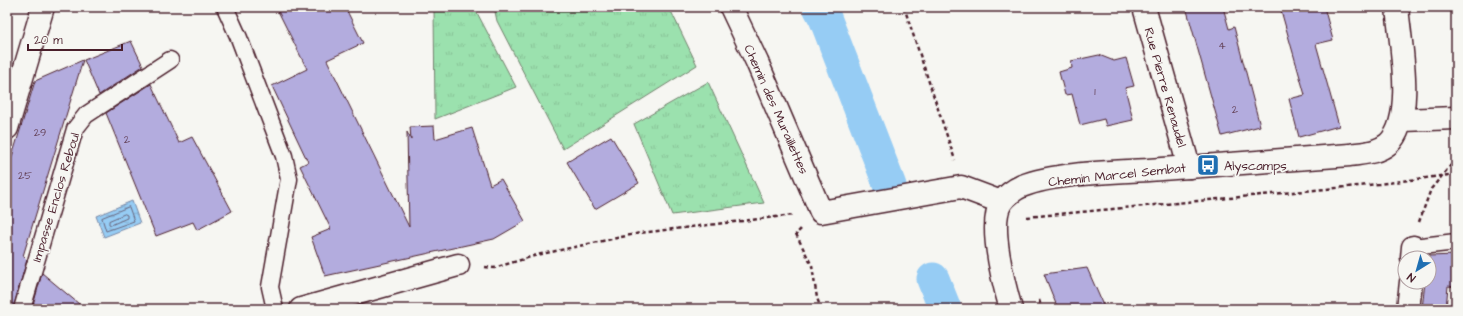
<svg xmlns="http://www.w3.org/2000/svg" width="1463" height="316" font-family="'Architects Daughter',sans-serif">
<style>
.grass{fill:url(#grass-tufts);stroke:#72806c}
.water{fill:url(#water-ripples);stroke:#7887a4}
.lines{fill:none;stroke-linecap:round;stroke-linejoin:round}
.shore{stroke:#68647b;stroke-width:1}
.canal{stroke:#96ccf4;stroke-width:33}
.building{fill:#b3acde;stroke:#4a1f2b}
.lane-casing{stroke:#4a1f2b;stroke-width:19}
.street-casing{stroke:#4a1f2b;stroke-width:25}
.secondary-casing{stroke:#4a1f2b;stroke-width:25}
.path{stroke:#4a1f2b;stroke-width:2.5;stroke-dasharray:4 3;stroke-linecap:butt}
.lane{stroke:#f6f6f2;stroke-width:16}
.street{stroke:#f6f6f2;stroke-width:22}
.secondary{stroke:#f6f6f2;stroke-width:22}
.labels{text-anchor:middle;stroke-width:4;stroke-linejoin:round;paint-order:stroke}
.number-label{font-size:11px;fill:#644258}
.street-label{font-size:13px;fill:#4a1f2b;stroke:#f6f6f2}
.poi-label{font-size:13px;fill:#4a1f2b;stroke:#f6f6f2;text-anchor:start}
</style>
<defs>
<pattern id="grass-tufts" width="24" height="20" patternUnits="userSpaceOnUse"><rect width="24" height="20" fill="#9be1ae"/><path d="M3 7l-1-3M5 7V3M7 7l1-3M15 17l-1-3M17 17v-4M19 17l1-3" fill="none" stroke="#87c196"/></pattern>
<pattern id="water-ripples" width="26" height="14" patternUnits="userSpaceOnUse"><rect width="26" height="14" fill="#96ccf4"/><path d="M2 4q2-2 4 0t4 0M15 11q2-2 4 0t4 0" fill="none" stroke="#83afd1"/></pattern>
</defs>
<rect width="100%" height="100%" fill="#f6f6f2"/>
<filter id="ink" filterUnits="userSpaceOnUse"><feTurbulence type="fractalNoise" baseFrequency=".025" numOctaves="2"/><feDisplacementMap in="SourceGraphic" scale="8" xChannelSelector="R" yChannelSelector="G"/><feConvolveMatrix kernelMatrix="1 2 1 2 8 2 1 2 1" color-interpolation-filters="sRGB"/></filter>
<g filter="url(#ink)">
<path class="grass" d="M434 7H474L516 87 435 119Z
M494 7H669L697 65 563 149 497 21Z
M708 82 764 203 672 215 634 124Z"/>
<path class="water" d="M132 201 140 223 104 237 96 216Z"/>
<g class="lines">
<path class="shore" d="M129 207 134 221 106 231 102 218Z
M125 214 127 215V218L111 225 109 224V221Z"/>
<path class="canal" d="M819 7 825 18 890 186 888 182
M933 279 945 309"/>
</g>
<path class="building" d="M276 7H345L363 43 327 60 409 227 407 132 411 140 410 127 434 126 435 139 472 128 490 185 501 179 525 221 494 239 325 276 311 237 331 229 300 166 308 162 272 86 307 69Z
M1186 7H1223L1229 29 1234 27 1260 126 1222 136Z
M1280 7H1324L1333 40 1316 44 1339 126 1299 137 1289 99 1305 95Z
M131 41 143 66 99 95 84 60Z
M1099 55 1114 61 1126 58 1134 86 1125 88 1133 120 1106 126 1104 119 1080 125 1072 94 1065 95 1059 72 1072 68 1071 61Z
M83 60 23 256 27 260 13 309H7V173L35 81Z
M151 84 179 143 192 137 232 211 197 230 193 222 156 236 106 113Z
M611 136 639 183 595 209 567 162Z
M1456 255V287L1448 286 1446 309H1422L1425 282H1429L1428 256Z
M1087 268 1105 309H1058L1044 274Z
M42 273 85 309H32Z"/>
<g class="lines">
<g class="lane-casing">
<path id="lane" d="M225 7 239 38 284 156 289 179 270 287 275 309
M1413 247 1456 242
M22 309 75 129 86 115 170 60"/>
</g>
<g class="street-casing">
<path id="street" d="M731 7 757 62 821 212 961 187 1001 202
M1144 7 1189 167
M1403 120 1456 118
M7 128 43 7
M1412 258 1413 247
M301 309 458 265
M1408 309 1411 282"/>
</g>
<g class="secondary-casing">
<path id="secondary" d="M1011 309C1004 285 988 224 1001 203 1005 196 1015 189 1022 186 1054 173 1112 172 1148 170 1215 165 1282 160 1350 155 1363 153 1377 153 1388 144 1416 119 1400 42 1397 7"/>
</g>
<path class="path" d="M904 7 955 160
M1027 217 1379 184 1456 174
M1419 222 1431 189 1456 159
M801 229 796 234 812 266 817 298 821 309
M485 267 494 268 537 255 640 233 793 215
M1039 300 1042 309"/>
<use href="#lane" class="lane"/>
<use href="#street" class="street"/>
<use href="#secondary" class="secondary"/>
</g>
</g>
<defs>
<g id="bus-square" transform="scale(1.15)"><rect x="-9" y="-9" width="18" height="18" rx="4" fill="#1f6fb2" stroke="#f6f6f2"/><path d="M-5-6H5V4H4V6H2V4H-2V6H-4V4H-5ZM-3.5-4V0h7V-4ZM-3.5 1.2v1.5H-2V1.2ZM2 1.2v1.5H3.5V1.2Z" fill="#fff"/></g>
</defs>
<g fill-rule="evenodd">
<use href="#bus-square" x="1208" y="165"/>
</g>
<g class="labels">
<g class="number-label">
<text x="1222" y="49">4</text>
<text x="1095" y="95">1</text>
<text x="1235" y="113">2</text>
<text x="40" y="136">29</text>
<text x="127" y="143">2</text>
<text x="25" y="179">25</text>
</g>
<g class="street-label">
<text transform="translate(1166 87) rotate(74)" y="5">Rue Pierre Renaudel</text>
<text transform="translate(777 109) rotate(66)" y="5">Chemin des Muraillettes</text>
<text transform="translate(1117 174) rotate(-6)" y="5">Chemin Marcel Sembat</text>
<text transform="translate(55 197) rotate(-73)" y="5">Impasse Enclos Reboul</text>
</g>
<g class="poi-label">
<text x="1224" y="170">Alyscamps</text>
</g>
</g>
<rect width="1463" height="316" fill="none" stroke="#f6f6f2" stroke-width="24"/>
<rect x="12" y="12" width="1439" height="292" fill="none" stroke="#4a1f2b" stroke-width="1.5" filter="url(#ink)"/>
<g transform="translate(1417 270) rotate(217)"><circle r="19" fill="#f6f6f2" stroke="#b1a0a2"/>
<path d="M0-3L7 15L0 10L-7 15Z" fill="#1f6fb2"/>
<text y="-6" font-size="11" font-weight="bold" text-anchor="middle" fill="#4a1f2b">N</text>
</g>
<path d="M28 44v6h94v-6" fill="none" stroke="#4a1f2b" stroke-width="2"/>
<text x="34" y="44" font-size="12" fill="#4a1f2b" stroke="#f6f6f2" stroke-width="3" paint-order="stroke">20 m</text>
</svg>
